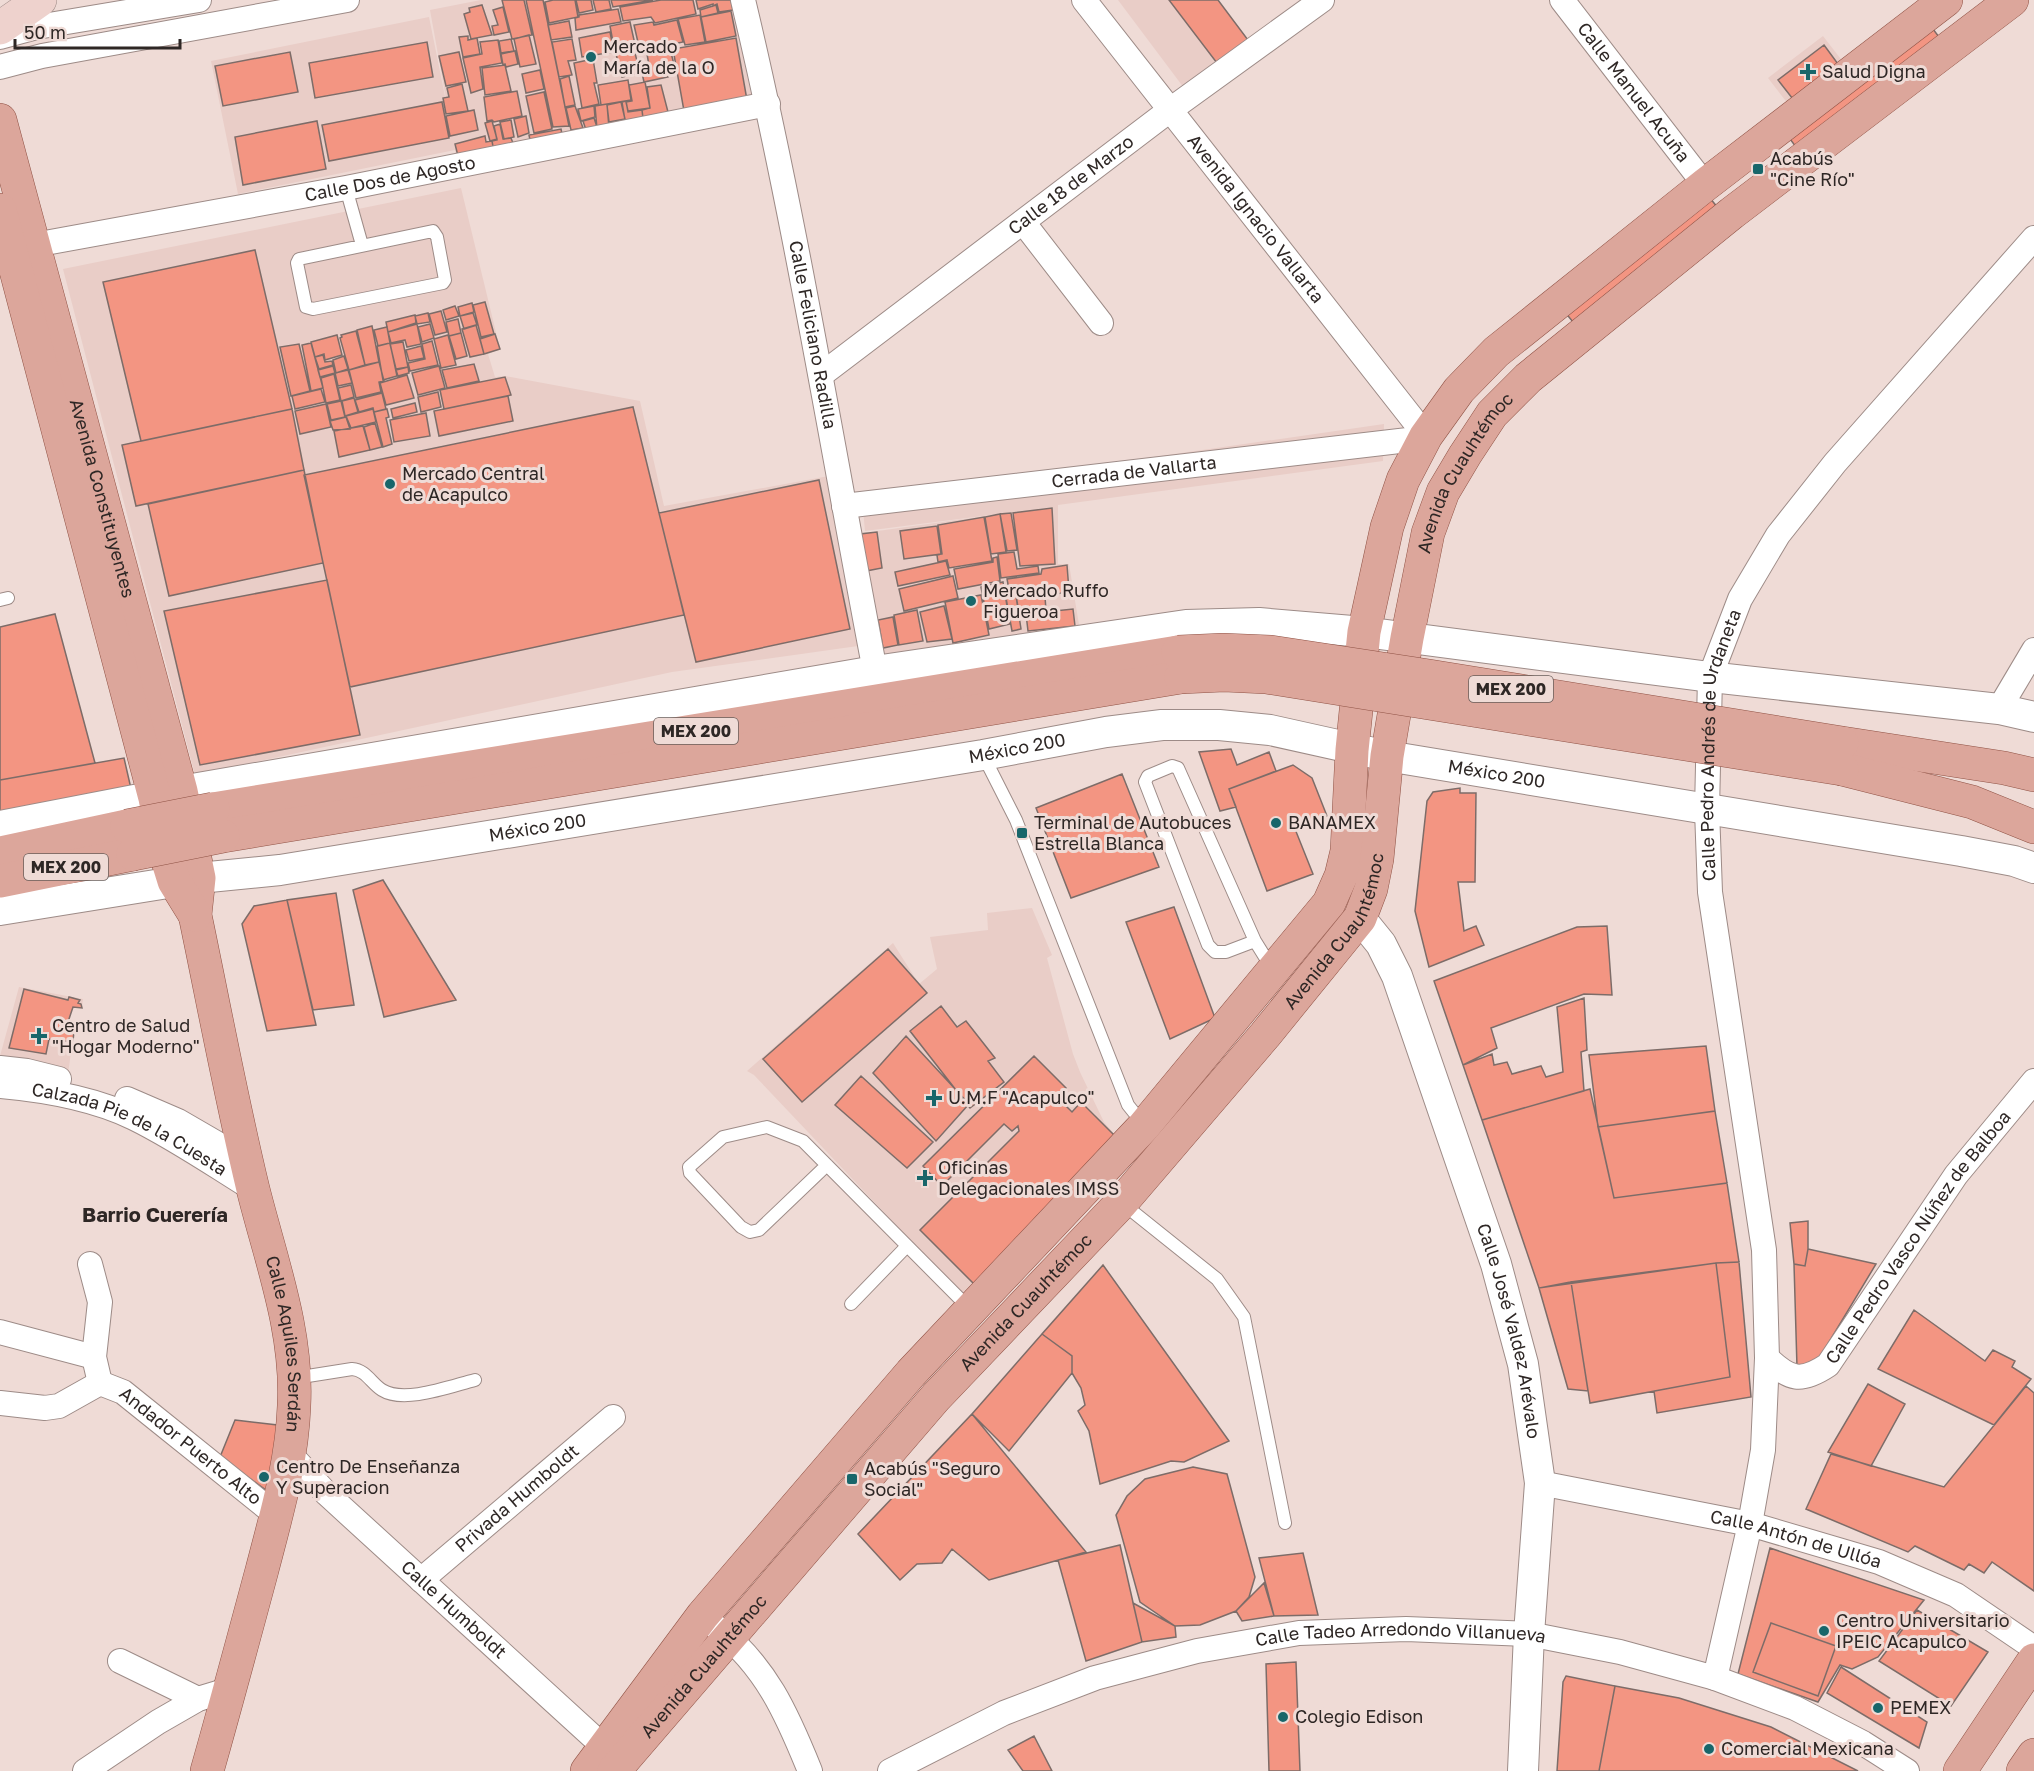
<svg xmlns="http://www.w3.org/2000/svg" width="2034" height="1771" font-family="'Golos Text',sans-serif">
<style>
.built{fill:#e9cdc7}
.building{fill:#f39582;stroke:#7d6c68;stroke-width:1.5}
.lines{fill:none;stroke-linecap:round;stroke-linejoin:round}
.service-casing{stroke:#9d8b87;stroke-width:14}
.minor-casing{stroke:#9d8b87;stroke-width:26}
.tertiary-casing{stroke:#9d8b87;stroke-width:32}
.secondary-casing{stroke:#9d8b87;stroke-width:34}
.primary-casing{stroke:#905346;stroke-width:34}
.service{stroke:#fff;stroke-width:12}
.minor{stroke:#fff;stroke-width:24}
.tertiary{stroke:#fff;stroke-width:30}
.secondary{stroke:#eed2cd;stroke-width:33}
.primary{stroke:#dca69b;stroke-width:33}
.primary-bridge-casing{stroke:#905346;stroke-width:34;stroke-linecap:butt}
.primary-bridge{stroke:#dca69b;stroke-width:33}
.poi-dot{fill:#18666a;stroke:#efdbd6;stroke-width:2}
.labels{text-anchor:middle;stroke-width:6;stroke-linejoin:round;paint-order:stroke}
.shield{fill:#efdbd6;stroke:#685d5a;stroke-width:1.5}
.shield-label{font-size:16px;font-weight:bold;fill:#2e2725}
.poi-label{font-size:18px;fill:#2e2725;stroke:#efdbd6;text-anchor:start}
.street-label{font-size:18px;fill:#2e2725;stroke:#efdbd6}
.neighbourhood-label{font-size:20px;font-weight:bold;fill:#2e2725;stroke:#efdbd6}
</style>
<rect width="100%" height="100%" fill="#efdbd6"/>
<path class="built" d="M481 0H731L753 103 457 163 455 150 238 194 211 61 429 17 450 121 430 10Z
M1118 0H1218L1251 44 1187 92Z
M1823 36 1847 67 1792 109 1768 78Z
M461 188 500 349 488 354 495 377 505 376 640 401 664 506 829 476 858 646 672 672 195 775 63 269Z
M1384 424 1383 461 1058 505V564H1069L1081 637 879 664 856 534 1021 511 865 531 862 499Z
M1032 908 1052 955 1047 958 1073 1054 1080 1072 1104 1122 1123 1144 970 1303 754 1075 747 1071 893 943 919 984 937 969 930 937 988 930 987 913Z
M19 987 83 999 82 1008 72 1007 66 1028 74 1030 68 1074 0 1056Z"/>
<path class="building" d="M502 0H524L532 35 512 39Z
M526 0H543L569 126 553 127Z
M553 0H575L578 17 549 23 545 2Z
M576 0H591L593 10 579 13Z
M593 0H609L611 9 596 12Z
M611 0H653L613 7Z
M661 0H693L696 14 655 23 651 17 623 21 620 7Z
M696 0H731L733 10 719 12 717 4 713 6V4L698 9Z
M1169 0H1218L1251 44 1220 67Z
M482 5 492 35 471 39 464 14 470 12 469 8Z
M716 5 718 13 701 17 700 10Z
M503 7 509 32 494 35 492 26 498 25 493 10Z
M618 9 621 22 576 30 575 18 579 17V15Z
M731 11 736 36 706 42 701 17Z
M700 15 705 42 685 45 678 19Z
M677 20 683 42 640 51 634 25 653 22 654 25Z
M569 21 572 37 551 40 548 25Z
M630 22 636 49 615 53 610 26Z
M1930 25 1942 41 1796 147 1784 131Z
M610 32 614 52 582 57 579 38Z
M529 35 536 64 520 67 514 39Z
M468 36V40L477 38 480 54 463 57 459 37Z
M736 38 747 100 684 111 673 49Z
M511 39 514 51 501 53 499 41Z
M572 39 576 60 568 61 572 75 559 77 552 42Z
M498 40 502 63 480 67 483 89 471 93 463 58 482 54 480 42Z
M427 42 433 77 315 98 309 63Z
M1824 45 1841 68 1796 103 1778 80Z
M634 49 638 65 645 63 647 71 622 77 616 54Z
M670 49 675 68 666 70 668 77 644 82 642 73 650 71 647 54Z
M515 51 518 64 506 67 505 64 503 65 501 54Z
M290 52 298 92 223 106 215 66Z
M459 52 466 82 446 86 439 56Z
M593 59 597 83H594L599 104 582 108 574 63Z
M505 65 511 91 485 95 482 68Z
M540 70 544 89 526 93 522 74Z
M569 76 575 105 565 107 560 79Z
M628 80 631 100 601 105 598 85Z
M645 82 650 108 628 111 626 102 632 101 629 85Z
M462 84 468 111 446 114 443 98 449 97 447 88Z
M661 85 668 112 643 118 642 110 650 108 647 87Z
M517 91 522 116 494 122 492 120 487 121 484 97Z
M544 92 552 129 534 133 526 96Z
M626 101 628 112 642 110 643 119 625 120 622 102Z
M442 102 449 138 329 161 322 125Z
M621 102 625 119 609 122 607 105Z
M607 104 609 128 597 129 595 106Z
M575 106 583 128 571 130 566 108Z
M594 106 595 117 581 121 578 109Z
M474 110 478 130 450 136 446 116Z
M526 116 529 133 518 137 514 119Z
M594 118 597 127 586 130 583 121Z
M511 120 514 137 504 139 500 122Z
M317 121 326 169 243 185 235 137Z
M492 121 497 139 490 141 485 123Z
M500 124 503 139 511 138 513 143 494 152 492 141 497 140 494 126Z
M561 129 563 139 531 145 529 135Z
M485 136 486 142 492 141 494 152 459 160 455 144Z
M1705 192 1718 208 1573 322 1560 306Z
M255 250 292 409 141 441 103 282Z
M485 302 494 334 481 337 473 305Z
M472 303 474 312 460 316 458 307Z
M455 306 459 316 446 320 443 310Z
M441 311 447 332 435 335 429 314Z
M428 313 430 322 417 324 415 316Z
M473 313 477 325 464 329 460 316Z
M415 315 416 323 388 332 386 322Z
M458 319 461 333 449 336 446 322Z
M417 324 421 344 407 347 405 340 391 343 388 332Z
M430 324 434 338 422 342 418 327Z
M476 325 484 354 470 357 462 329Z
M372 326 379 362 365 365 357 330Z
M387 327 390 343 378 346 374 330Z
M356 331 365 365 349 370 340 338 342 337 341 335Z
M461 333 467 356 456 359 449 336Z
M495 334 500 349 484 354 480 339Z
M337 335 342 355 325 360 324 354 315 357 311 342Z
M448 335 456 365 441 368 434 339Z
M432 341 438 365 410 371 408 363 425 359 422 344Z
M403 342 408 367 396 369 390 344Z
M311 343 323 388 311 391 302 345Z
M390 343 397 376 383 380 377 346Z
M299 344 310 391 291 396 280 347Z
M421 346 424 358 409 361 406 350Z
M323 355 325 362 332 361 333 365 319 369 315 357Z
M344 356 348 369 336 373 333 360Z
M379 362 384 381 379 382 381 392 356 398 349 370Z
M474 364 479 381 447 388 442 370Z
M333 366 335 373 320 377 318 370Z
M439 366 445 388 418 395 412 373Z
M408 367 409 373 398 376 396 370Z
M348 370 352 383 338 386 335 373Z
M334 374 340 400 326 403 321 378Z
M407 375 414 398 386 405 380 383Z
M505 377 511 395 444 409 440 390Z
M351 385 354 397 341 401 338 388Z
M321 389 325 402 295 409 292 396Z
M438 392 441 407 421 412 418 397Z
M382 393 386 409 374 412 373 408 359 412 355 400Z
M508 396 513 421 439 436 434 411Z
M354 398 358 412 345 416 342 401Z
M341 401 345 417 331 420 327 404Z
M415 403 417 412 393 418 391 409Z
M326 404 331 427 300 434 295 411Z
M633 407 684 615 350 687 304 475Z
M292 409 304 470 136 506 122 445Z
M373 409 376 422 351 428 346 416Z
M387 409 389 417 386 418 392 444 383 447 374 412Z
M426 413 430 436 394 442 390 420Z
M346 417 350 429 333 430 330 421Z
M375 423 382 447 370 450 364 427Z
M363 426 370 450 339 457 334 431Z
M304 470 323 563 169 596 148 504Z
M819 480 850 629 696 662 659 513Z
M1052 508 1055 564 1020 566 1013 513Z
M1011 513 1017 550 1007 551 1000 514Z
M1000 514 1006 552 991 554 985 517Z
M984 517 992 561 949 568 947 560 938 562 937 555 942 554 938 525Z
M937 526 941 554 904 559 900 531Z
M877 532 882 568 866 571 860 534Z
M1014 552 1017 569 1038 566 1039 573 1001 578 998 554Z
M997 557 1000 581 958 589 954 569 993 562V558Z
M946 561 950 575 898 586 895 572Z
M1067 565 1069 591 1045 597 1046 610 1019 613 1016 595H1010L1007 579 1041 574 1042 569Z
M953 576 958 598 904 611 899 589Z
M327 580 360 735 200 765 164 611Z
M1003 582 1010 624 989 629 981 587Z
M981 595 989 635 953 643 945 602Z
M1016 596 1021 629 1012 631 1006 598Z
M944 606 952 639 927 642 920 612Z
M1073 609 1075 626 1028 631 1026 614Z
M917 610 923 641 899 645 894 615Z
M55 614 95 763 0 780V627Z
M893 617 898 645 883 648 878 620Z
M1231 749 1237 765 1269 752 1276 771 1229 789 1236 807 1220 811 1199 752Z
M124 758 132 793 0 813V780Z
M1293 765 1312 778 1327 816 1295 829 1313 874 1267 891 1229 789Z
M1122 774 1159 867 1071 898 1036 808Z
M1460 788V793H1476L1475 882H1458L1464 931 1476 926 1484 945 1429 967 1415 911 1427 801 1433 792Z
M383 880 456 1000 384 1017 353 890Z
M336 893 354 1005 313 1010 287 900Z
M287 900 316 1025 267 1031 242 924 254 906Z
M1174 907 1215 1018 1170 1039 1126 922Z
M1607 926 1612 995 1584 994 1491 1028 1497 1048 1463 1065 1434 981 1577 927Z
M888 949 927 993 802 1102 763 1059Z
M24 989 68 1000 69 997 80 1000 78 1003 81 1004 82 1008 73 1007 66 1028 74 1030 73 1042 49 1039 46 1054 9 1048Z
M1584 998 1587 1050 1581 1052 1584 1091 1482 1120 1463 1065 1492 1054 1494 1065 1507 1062 1512 1074 1541 1066 1546 1077 1563 1072 1557 1007Z
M941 1006 957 1027 966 1021 995 1058 988 1061 1004 1082 970 1108 910 1031Z
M906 1036 969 1104 936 1141 873 1073Z
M1706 1046 1715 1111 1598 1127 1589 1055Z
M1034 1056 1066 1088 1057 1097 1072 1112 1081 1102 1123 1144 978 1288 920 1230 1019 1131 1018 1126 1012 1131 1004 1124 942 1186 923 1166Z
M861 1076 933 1142 907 1168 835 1105Z
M1590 1089 1614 1198 1727 1183 1739 1262 1716 1263 1539 1288 1482 1120Z
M1715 1111 1727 1183 1614 1198 1598 1127Z
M1808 1221V1249L1805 1266 1794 1264 1790 1223Z
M1808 1249 1876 1264 1811 1372 1797 1367 1794 1264 1805 1266Z
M1739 1262 1751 1397 1657 1413 1654 1391 1730 1377 1716 1263Z
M1716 1263 1730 1377 1590 1403 1571 1282Z
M1103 1265 1229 1441 1184 1462 1171 1461 1100 1484 1089 1431 1078 1411 1085 1405 1081 1388 1072 1373V1356L1042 1334Z
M1571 1282 1588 1391 1568 1389 1539 1288Z
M1914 1310 1985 1361 1993 1350 2015 1361 2012 1367 2031 1379 1994 1425 1878 1369Z
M1042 1334 1072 1356V1373L1009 1451 972 1414Z
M1868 1384 1905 1404 1871 1466 1828 1452Z
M2026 1386 2034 1393V1591L1992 1562 1984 1573 1969 1564 1964 1570 1915 1546 1908 1552 1806 1509 1831 1454 1944 1487Z
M972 1414 1086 1552 989 1580 952 1549 942 1563 917 1564 900 1580 858 1534Z
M235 1420 286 1426 277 1498 220 1457Z
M1193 1467 1227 1474 1255 1577 1249 1597 1236 1611 1200 1625 1175 1626 1140 1602 1116 1515 1127 1496 1145 1479Z
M1120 1545 1142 1642 1086 1661 1058 1560Z
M1770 1548 1924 1600 1878 1657 1852 1669 1840 1665 1818 1702 1738 1674Z
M1303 1553 1318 1615 1274 1616 1259 1558Z
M1264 1583 1274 1616 1242 1621 1236 1611Z
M1133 1603 1175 1626 1176 1637 1142 1642Z
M1917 1610 1988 1652 1951 1706 1879 1661Z
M1771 1623 1836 1646 1818 1696 1753 1672Z
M1296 1662 1300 1771H1269L1266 1664Z
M1841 1667 1927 1722 1919 1748 1827 1693Z
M1566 1676 1615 1686 1599 1771H1557L1563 1682Z
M1615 1686 1679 1698 1771 1727 1858 1771H1599Z
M1034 1736 1052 1771H1023L1008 1750Z"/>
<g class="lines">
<g class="service-casing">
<path id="service" d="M346 188 362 245
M433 231 437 237 445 280 443 283 313 309 306 307 297 263 299 259Z
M0 600 8 598
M983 755 1016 820 1128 1105 1144 1125
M1255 941 1226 952H1215L1208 945 1145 782 1148 776 1172 766 1178 768 1255 941 1273 970
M827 1165 759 1230 750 1232 741 1227 690 1173 689 1167 723 1137 767 1127 803 1141 969 1308
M1122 1203 1217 1279 1244 1317 1285 1523
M851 1304 907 1246
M295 1378 352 1369C366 1370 371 1383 382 1390 404 1404 451 1386 475 1380"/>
</g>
<g class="minor-casing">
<g id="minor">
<path id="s1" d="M743 0C796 222 832 447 875 671"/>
<path id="s2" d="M1084 0 1426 436"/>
<path id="s3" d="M1562 0 1705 185"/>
<path d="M0 37 37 27 199 0"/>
<path d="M0 67 42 56 347 0"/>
<path d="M1023 222 1101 323"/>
<path id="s4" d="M19 250 34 245 346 188 768 104"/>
<path id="s5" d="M821 375 1170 110 1322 0"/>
<path id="s6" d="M844 506 1425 438"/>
<path d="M1999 709 2034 650"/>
<path d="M0 1068 27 1071 59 1079"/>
<path id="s7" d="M0 1086C45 1090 93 1098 134 1118 175 1138 214 1165 253 1189"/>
<path d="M127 1099 178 1121 247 1161"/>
<path d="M90 1264 100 1302 94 1357 100 1383"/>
<path d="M0 1332 94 1357"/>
<path id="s8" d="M1767 1358C1790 1380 1801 1383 1828 1365L1956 1175 2034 1081"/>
<path id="s9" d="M100 1383 123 1392 276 1515"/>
<path d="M0 1403 45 1408 59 1406 100 1383"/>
<path id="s10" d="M290 1454 327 1494 615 1757"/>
<path id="s11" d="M1540 1483 1750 1524 1879 1562 1956 1595 2034 1648"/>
<path id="s12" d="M421 1580 613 1417"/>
<path d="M716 1627C766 1666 787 1714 810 1771"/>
<path d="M120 1661 198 1699"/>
<path id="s13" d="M1715 1678 1750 1524 1763 1450 1767 1358 1764 1250 1710 892 1707 810 1710 677 1740 599 1778 535 1835 463 2034 238"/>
<path d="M85 1771 158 1722 198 1699 231 1689"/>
<path id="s14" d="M890 1771 1004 1713 1095 1678 1197 1651 1299 1633 1406 1629 1529 1634 1620 1652 1715 1678 1795 1708 1863 1743 1907 1771"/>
</g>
</g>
<g class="tertiary-casing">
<g id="tertiary">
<path d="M0 826 181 791 875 671 1186 625 1259 623 1364 632 1710 677 1999 709 2034 717"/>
<path id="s15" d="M0 910 199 878 280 870 983 755 1106 732 1162 725H1219L1270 730 1387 756 1961 851 2014 861 2034 868"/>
<path id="s16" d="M1360 918 1381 944 1397 976 1496 1264 1523 1364 1540 1483 1529 1634 1523 1771"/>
</g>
</g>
<g class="secondary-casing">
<path id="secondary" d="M0 28 40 0"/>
</g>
<g class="primary-casing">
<g id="primary">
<path id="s17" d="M0 120 181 791 199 878 195 915C214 1006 231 1098 253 1189 271 1261 298 1331 294 1406 292 1462 276 1516 262 1570 244 1637 226 1704 207 1771"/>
<path d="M0 210 155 798 166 855 174 881 195 915"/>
<path d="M1842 743 2004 768 2034 775"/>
<path d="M1842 769 1972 802 2034 827"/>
<path d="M213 809 1178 652"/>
<path d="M223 836 1181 677"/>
<path d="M0 853 127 826"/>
<path d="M0 881 133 854"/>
<path d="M587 1771 703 1615 911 1373 1144 1126 1329 903 1341 876 1347 851 1352 750 1364 632 1387 527 1403 480 1426 436 1459 390 1496 352 1705 185 1946 0"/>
<path id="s18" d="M614 1771 936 1397 1122 1202 1265 1035 1360 918 1371 889 1377 859 1387 756 1407 638 1428 533 1443 492 1465 455 1492 414 1528 378 1732 213 2012 0"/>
<path d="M1960 1771 2034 1660"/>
<path d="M2023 1771 2034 1755"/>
</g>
</g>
<use href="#service" class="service"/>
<use href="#minor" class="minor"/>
<use href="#tertiary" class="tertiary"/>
<use href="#secondary" class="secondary"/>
<use href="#primary" class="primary"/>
<g class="primary-bridge-casing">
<path id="primary-bridge" d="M1178 652 1223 650 1271 652 1429 676 1842 743
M1181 677 1224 675 1266 677 1842 769
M127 826 213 809
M133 854 223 836"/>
</g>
<use href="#primary-bridge" class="primary-bridge"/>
</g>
<g class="poi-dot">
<circle cx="591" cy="57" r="6"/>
<path d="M1805 63h6v6h6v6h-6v6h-6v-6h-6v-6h6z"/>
<rect x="1752" y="163" width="12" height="12" rx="3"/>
<circle cx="390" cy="484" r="6"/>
<circle cx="971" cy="601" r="6"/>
<circle cx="1276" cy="823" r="6"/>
<rect x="1016" y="827" width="12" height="12" rx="3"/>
<path d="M36 1027h6v6h6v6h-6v6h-6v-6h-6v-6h6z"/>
<path d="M931 1089h6v6h6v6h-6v6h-6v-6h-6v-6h6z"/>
<path d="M922 1169h6v6h6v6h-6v6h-6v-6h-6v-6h6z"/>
<circle cx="264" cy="1477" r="6"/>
<rect x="846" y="1473" width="12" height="12" rx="3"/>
<circle cx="1824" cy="1631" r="6"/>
<circle cx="1878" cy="1708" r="6"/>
<circle cx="1283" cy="1717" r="6"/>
<circle cx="1709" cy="1749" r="6"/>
</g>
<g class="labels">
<g class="shield">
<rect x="1469" y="676" width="84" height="26" rx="4.5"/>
<rect x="654" y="718" width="84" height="26" rx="4.5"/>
<rect x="24" y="854" width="84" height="26" rx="4.5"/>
</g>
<g class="shield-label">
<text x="1511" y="695">MEX 200</text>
<text x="696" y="737">MEX 200</text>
<text x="66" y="873">MEX 200</text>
</g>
<g class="poi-label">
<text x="603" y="53">Mercado<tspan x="603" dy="21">María de la O</tspan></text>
<text x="1822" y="78">Salud Digna</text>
<text x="1770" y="165">Acabús<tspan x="1770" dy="21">"Cine Río"</tspan></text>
<text x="402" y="480">Mercado Central<tspan x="402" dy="21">de Acapulco</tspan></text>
<text x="983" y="597">Mercado Ruffo<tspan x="983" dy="21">Figueroa</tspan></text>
<text x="1034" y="829">Terminal de Autobuces<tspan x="1034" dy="21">Estrella Blanca</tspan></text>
<text x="1288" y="829">BANAMEX</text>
<text x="52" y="1032">Centro de Salud<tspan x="52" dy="21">"Hogar Moderno"</tspan></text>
<text x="948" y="1104">U.M.F "Acapulco"</text>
<text x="938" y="1174">Oficinas<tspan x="938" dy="21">Delegacionales IMSS</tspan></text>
<text x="276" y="1473">Centro De Enseñanza<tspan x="276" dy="21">Y Superacion</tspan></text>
<text x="864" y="1475">Acabús "Seguro<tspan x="864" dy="21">Social"</tspan></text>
<text x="1836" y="1627">Centro Universitario<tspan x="1836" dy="21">IPEIC Acapulco</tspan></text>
<text x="1890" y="1714">PEMEX</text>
<text x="1295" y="1723">Colegio Edison</text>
<text x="1721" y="1755">Comercial Mexicana</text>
</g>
<g class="street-label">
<text dy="6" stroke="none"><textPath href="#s3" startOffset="117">Calle Manuel Acuña</textPath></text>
<text dy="6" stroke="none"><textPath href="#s4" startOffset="378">Calle Dos de Agosto</textPath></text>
<text dy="6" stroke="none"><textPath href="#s5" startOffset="314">Calle 18 de Marzo</textPath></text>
<text dy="6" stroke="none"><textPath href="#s2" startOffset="278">Avenida Ignacio Vallarta</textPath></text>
<text dy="6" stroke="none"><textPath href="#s1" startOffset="342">Calle Feliciano Radilla</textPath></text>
<text dy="6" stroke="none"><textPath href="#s6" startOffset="292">Cerrada de Vallarta</textPath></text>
<text dy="6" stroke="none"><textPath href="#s18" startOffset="1596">Avenida Cuauhtémoc</textPath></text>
<text dy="6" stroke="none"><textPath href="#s17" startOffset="392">Avenida Constituyentes</textPath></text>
<text dy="6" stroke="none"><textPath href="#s13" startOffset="944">Calle Pedro Andrés de Urdaneta</textPath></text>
<text dy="6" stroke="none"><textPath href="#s15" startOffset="1030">México 200</textPath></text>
<text dy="6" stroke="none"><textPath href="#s15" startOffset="1516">México 200</textPath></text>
<text dy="6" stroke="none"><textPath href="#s15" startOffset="544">México 200</textPath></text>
<text dy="6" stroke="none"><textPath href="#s18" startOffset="1110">Avenida Cuauhtémoc</textPath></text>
<text dy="6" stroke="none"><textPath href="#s7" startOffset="138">Calzada Pie de la Cuesta</textPath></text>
<text dy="6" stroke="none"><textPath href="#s8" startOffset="226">Calle Pedro Vasco Núñez de Balboa</textPath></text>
<text dy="6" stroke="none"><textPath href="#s18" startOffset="624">Avenida Cuauhtémoc</textPath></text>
<text dy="6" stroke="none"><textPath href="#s16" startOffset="442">Calle José Valdez Arévalo</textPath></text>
<text dy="6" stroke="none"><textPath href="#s17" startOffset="1260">Calle Aquiles Serdán</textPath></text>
<text dy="6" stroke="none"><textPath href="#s9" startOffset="111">Andador Puerto Alto</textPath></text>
<text dy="6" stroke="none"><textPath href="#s12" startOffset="126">Privada Humboldt</textPath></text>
<text dy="6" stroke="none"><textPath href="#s11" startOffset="262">Calle Antón de Ullóa</textPath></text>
<text dy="6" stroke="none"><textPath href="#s10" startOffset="226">Calle Humboldt</textPath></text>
<text dy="6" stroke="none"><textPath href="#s14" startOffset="536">Calle Tadeo Arredondo Villanueva</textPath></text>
<text dy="6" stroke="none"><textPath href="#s18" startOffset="138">Avenida Cuauhtémoc</textPath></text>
</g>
<g class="neighbourhood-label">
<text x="155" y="1222">Barrio Cuerería</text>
</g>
</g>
<path d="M15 39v9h165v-9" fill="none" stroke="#2e2725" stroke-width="3"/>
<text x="24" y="39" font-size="18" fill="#2e2725" stroke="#efdbd6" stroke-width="4.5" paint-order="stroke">50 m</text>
</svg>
